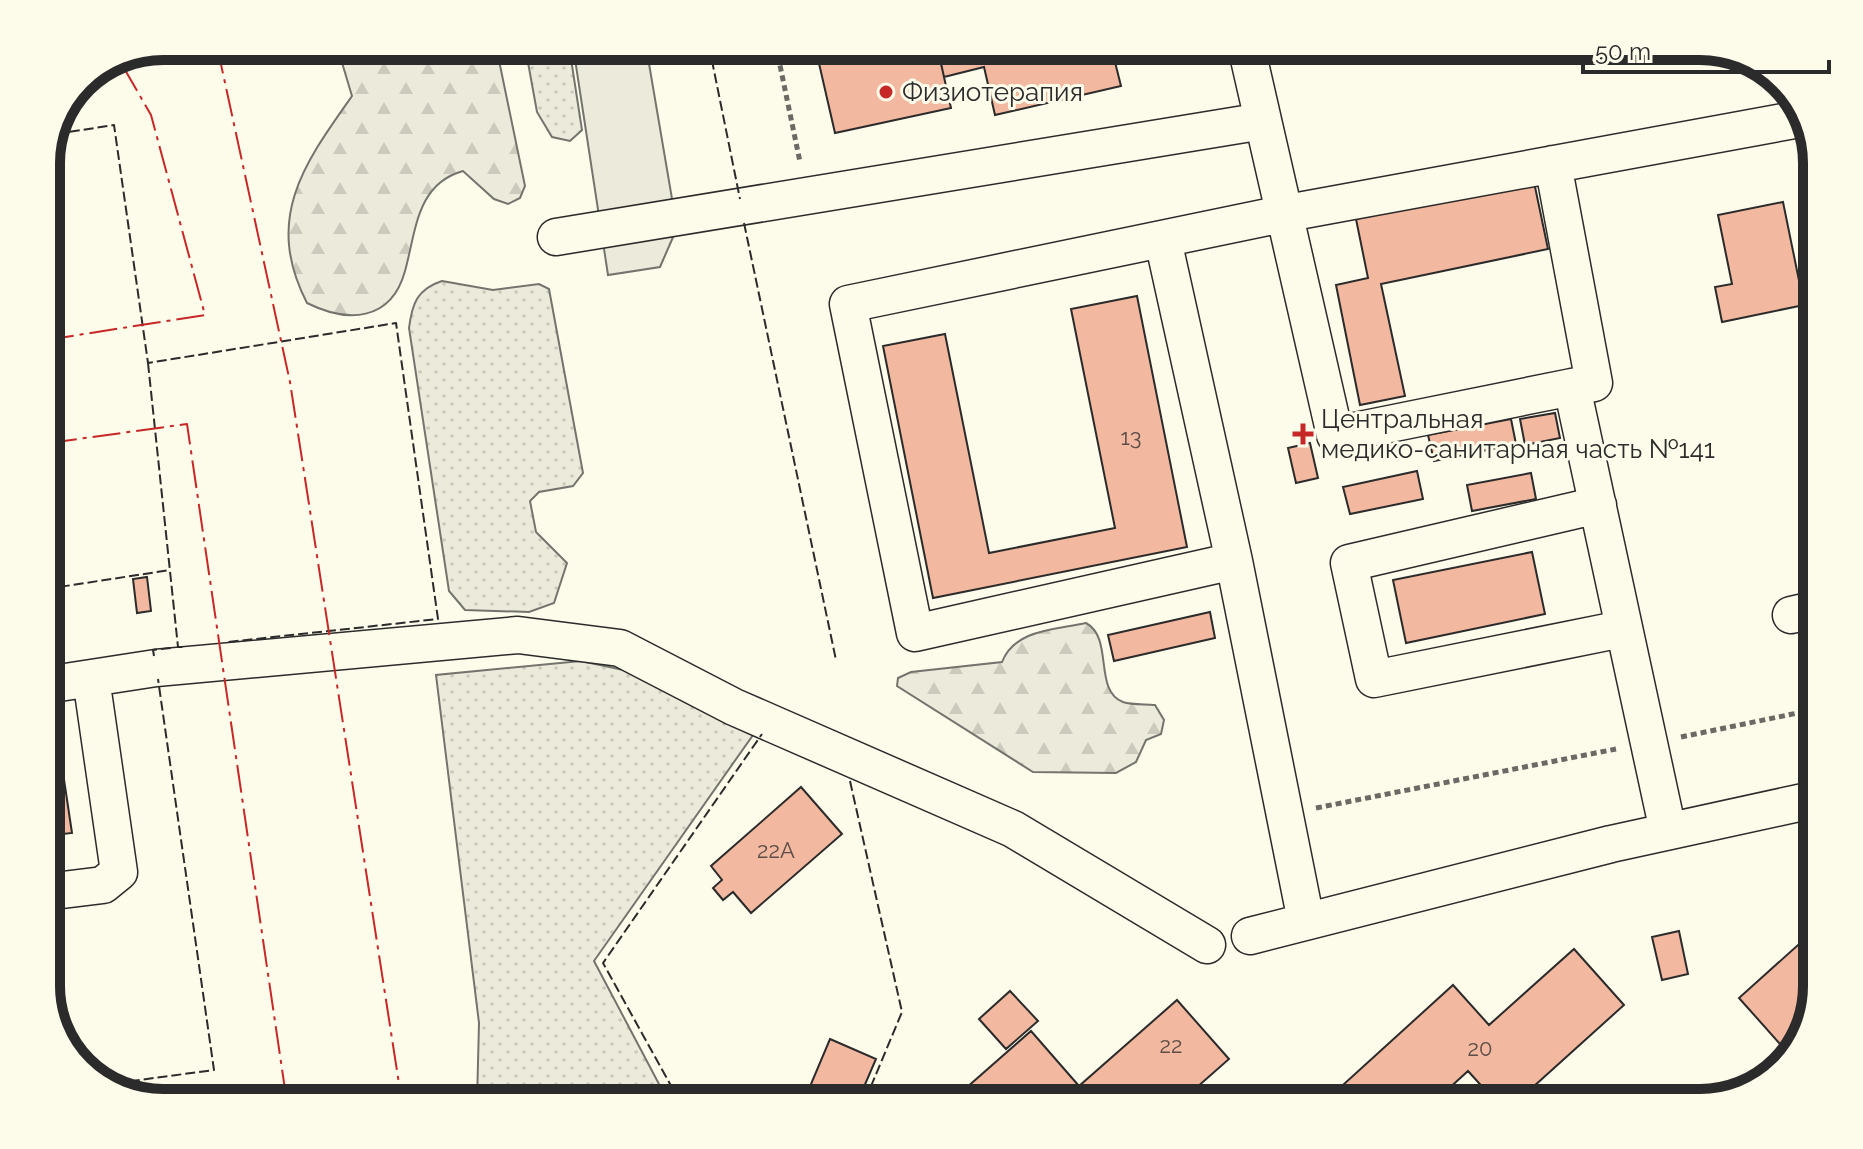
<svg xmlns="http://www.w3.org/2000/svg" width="1863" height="1149" font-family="Raleway,sans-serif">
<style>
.grass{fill:url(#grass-dots);stroke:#74746e;stroke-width:2}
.forest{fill:url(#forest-firs);stroke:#74746e;stroke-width:2}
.parking{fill:#eceadb;stroke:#74746e;stroke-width:2}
.building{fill:#f2b8a0;stroke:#2b2b2b;stroke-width:2}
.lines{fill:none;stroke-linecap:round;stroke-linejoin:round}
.minor-casing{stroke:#2b2b2b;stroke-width:39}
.path{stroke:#6a6964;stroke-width:5;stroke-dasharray:6 4;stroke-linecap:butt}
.minor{stroke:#fdfbea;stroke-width:36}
.fence{stroke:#2b2b2b;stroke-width:2;stroke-dasharray:10 4;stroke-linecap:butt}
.power{stroke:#c62828;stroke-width:2;stroke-dasharray:28 6 4 6;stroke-linecap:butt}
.poi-dot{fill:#c62828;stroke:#fdfbea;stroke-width:3}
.labels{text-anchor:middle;stroke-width:6;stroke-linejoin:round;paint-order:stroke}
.number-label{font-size:22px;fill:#5d4e48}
.poi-label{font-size:26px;fill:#2b2b2b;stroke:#fdfbea;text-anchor:start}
.rim{fill:none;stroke:#2b2b2b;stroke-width:10}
</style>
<defs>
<pattern id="grass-dots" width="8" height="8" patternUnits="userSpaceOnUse" patternTransform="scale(2)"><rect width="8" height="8" fill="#ecebdb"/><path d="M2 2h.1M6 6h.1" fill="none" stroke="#cbcabc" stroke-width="1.8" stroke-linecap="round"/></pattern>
<pattern id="forest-firs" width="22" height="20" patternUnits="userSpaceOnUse" patternTransform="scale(2)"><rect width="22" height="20" fill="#ecebdb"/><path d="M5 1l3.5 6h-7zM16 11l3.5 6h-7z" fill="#cbcabc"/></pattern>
</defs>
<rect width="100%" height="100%" fill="#fdfbea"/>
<path class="grass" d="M525 46H569L582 130 570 141 552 137 537 112Z
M442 281 493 290 539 284 549 289 583 473 573 486 539 492 530 501 536 532 567 563 554 603 529 612 465 610 449 591 409 328C412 304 417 289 442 281Z
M581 661 633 672 753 735 594 961 669 1103H601L590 1094 569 1092 552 1095 542 1103H477L479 1023 436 675Z"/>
<path class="forest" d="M337 46H496L525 186 520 198 508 204 494 199 463 171C416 184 416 232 405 271 391 322 347 323 307 303 264 219 303 165 352 96Z
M1086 623C1114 638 1093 691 1123 702 1132 705 1145 704 1155 705L1164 720 1161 734 1146 740 1136 762 1116 773 1033 772 897 686 898 678 911 672 1002 662C1015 629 1055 630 1086 623Z"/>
<path class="parking" d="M573 46H646L677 228 660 267 608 275Z"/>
<path class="building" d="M815 46H937L951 108 835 133Z
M972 46H1111L1121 86 995 115 984 67 944 77 939 54Z
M1534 182 1548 249 1381 284 1405 396 1360 405 1336 285 1368 278 1356 219Z
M1783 202 1804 305 1722 322 1715 287 1732 284 1718 215Z
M1137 296 1187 547 933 598 883 346 945 334 989 553 1115 528 1071 309Z
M1555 413 1560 438 1525 445 1520 419Z
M1511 419 1516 444 1434 461 1428 435Z
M1310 443 1318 478 1296 483 1288 448Z
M1417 471 1423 499 1350 514 1343 487Z
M1531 473 1536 499 1472 511 1467 485Z
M1817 504V567L1816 568 1803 506Z
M1532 552 1545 614 1406 643 1393 580Z
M147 577 151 611 137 613 133 579Z
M1210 612 1215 638 1114 661 1108 635Z
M59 746 72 833 46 836V748Z
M801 787 842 834 751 913 733 892 723 900 713 888 722 880 711 866Z
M1817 928V987L1802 1042 1789 1054 1739 998Z
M1679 931 1688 974 1662 980 1652 937Z
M1574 949 1624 1005 1523 1096 1529 1103H1497L1468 1071 1433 1103H1341L1333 1094 1453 985 1489 1025Z
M1010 991 1038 1021 1006 1049 979 1019Z
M1177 1000 1229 1059 1179 1103H949L1031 1031 1079 1086Z
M830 1039 876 1059 857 1103H803Z"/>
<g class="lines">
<g class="minor-casing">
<path id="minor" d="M1246 46 1335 435 1572 387
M1553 164 1594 383 1572 387 1668 831
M556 237 1263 121
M1163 240 1234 561 1306 921
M1598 505 1349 563 1374 679 1622 629
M1234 561 915 633 848 304 1282 214 1805 118
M1791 615 1817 609
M46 685 156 668 518 635 620 648 734 707 1013 829 1207 945
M46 892 103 885 119 872 91 678
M1250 936 1611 844 1817 799"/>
</g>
<path class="path" d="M776 46 800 162
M1681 737 1817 709
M1316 808 1616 749"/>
<use href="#minor" class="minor"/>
<path class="fence" d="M709 46 740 199
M56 134 114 125 148 363 396 323 438 619 228 642
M744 223 836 660
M148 363 178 647H184
M46 589 170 570
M154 656 153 650 171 648
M850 781 902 1012 864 1103
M102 1085 214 1070 158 679
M680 1102 603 963 762 734"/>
<path class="power" d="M217 46 290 382 402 1103
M46 340 205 315 151 115 121 63
M49 443 187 424 287 1103"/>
</g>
<g class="poi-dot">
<circle cx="886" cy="92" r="8"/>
<path d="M1299 422h8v8h8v8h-8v8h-8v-8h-8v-8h8z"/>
</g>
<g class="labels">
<g class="number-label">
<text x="1131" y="445">13</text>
<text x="776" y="858">22А</text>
<text x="1171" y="1053">22</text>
<text x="1480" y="1056">20</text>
</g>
<g class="poi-label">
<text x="902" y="101">Физиотерапия</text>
<text x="1321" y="428">Центральная<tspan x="1321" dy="30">медико-санитарная часть №141</tspan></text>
</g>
</g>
<path d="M0 0H1863V1149H0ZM163 60H1700A103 103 0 0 1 1803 163V986A103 103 0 0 1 1700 1089H163A103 103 0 0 1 60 986V163A103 103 0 0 1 163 60Z" fill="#fdfbea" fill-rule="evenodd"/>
<path class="rim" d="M163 60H1700A103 103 0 0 1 1803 163V986A103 103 0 0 1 1700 1089H163A103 103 0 0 1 60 986V163A103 103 0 0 1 163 60Z"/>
<path d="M1583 60v12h246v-12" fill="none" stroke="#2b2b2b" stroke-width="4"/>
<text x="1595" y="60" font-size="24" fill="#2b2b2b" stroke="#fdfbea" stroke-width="6" paint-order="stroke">50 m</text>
</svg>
